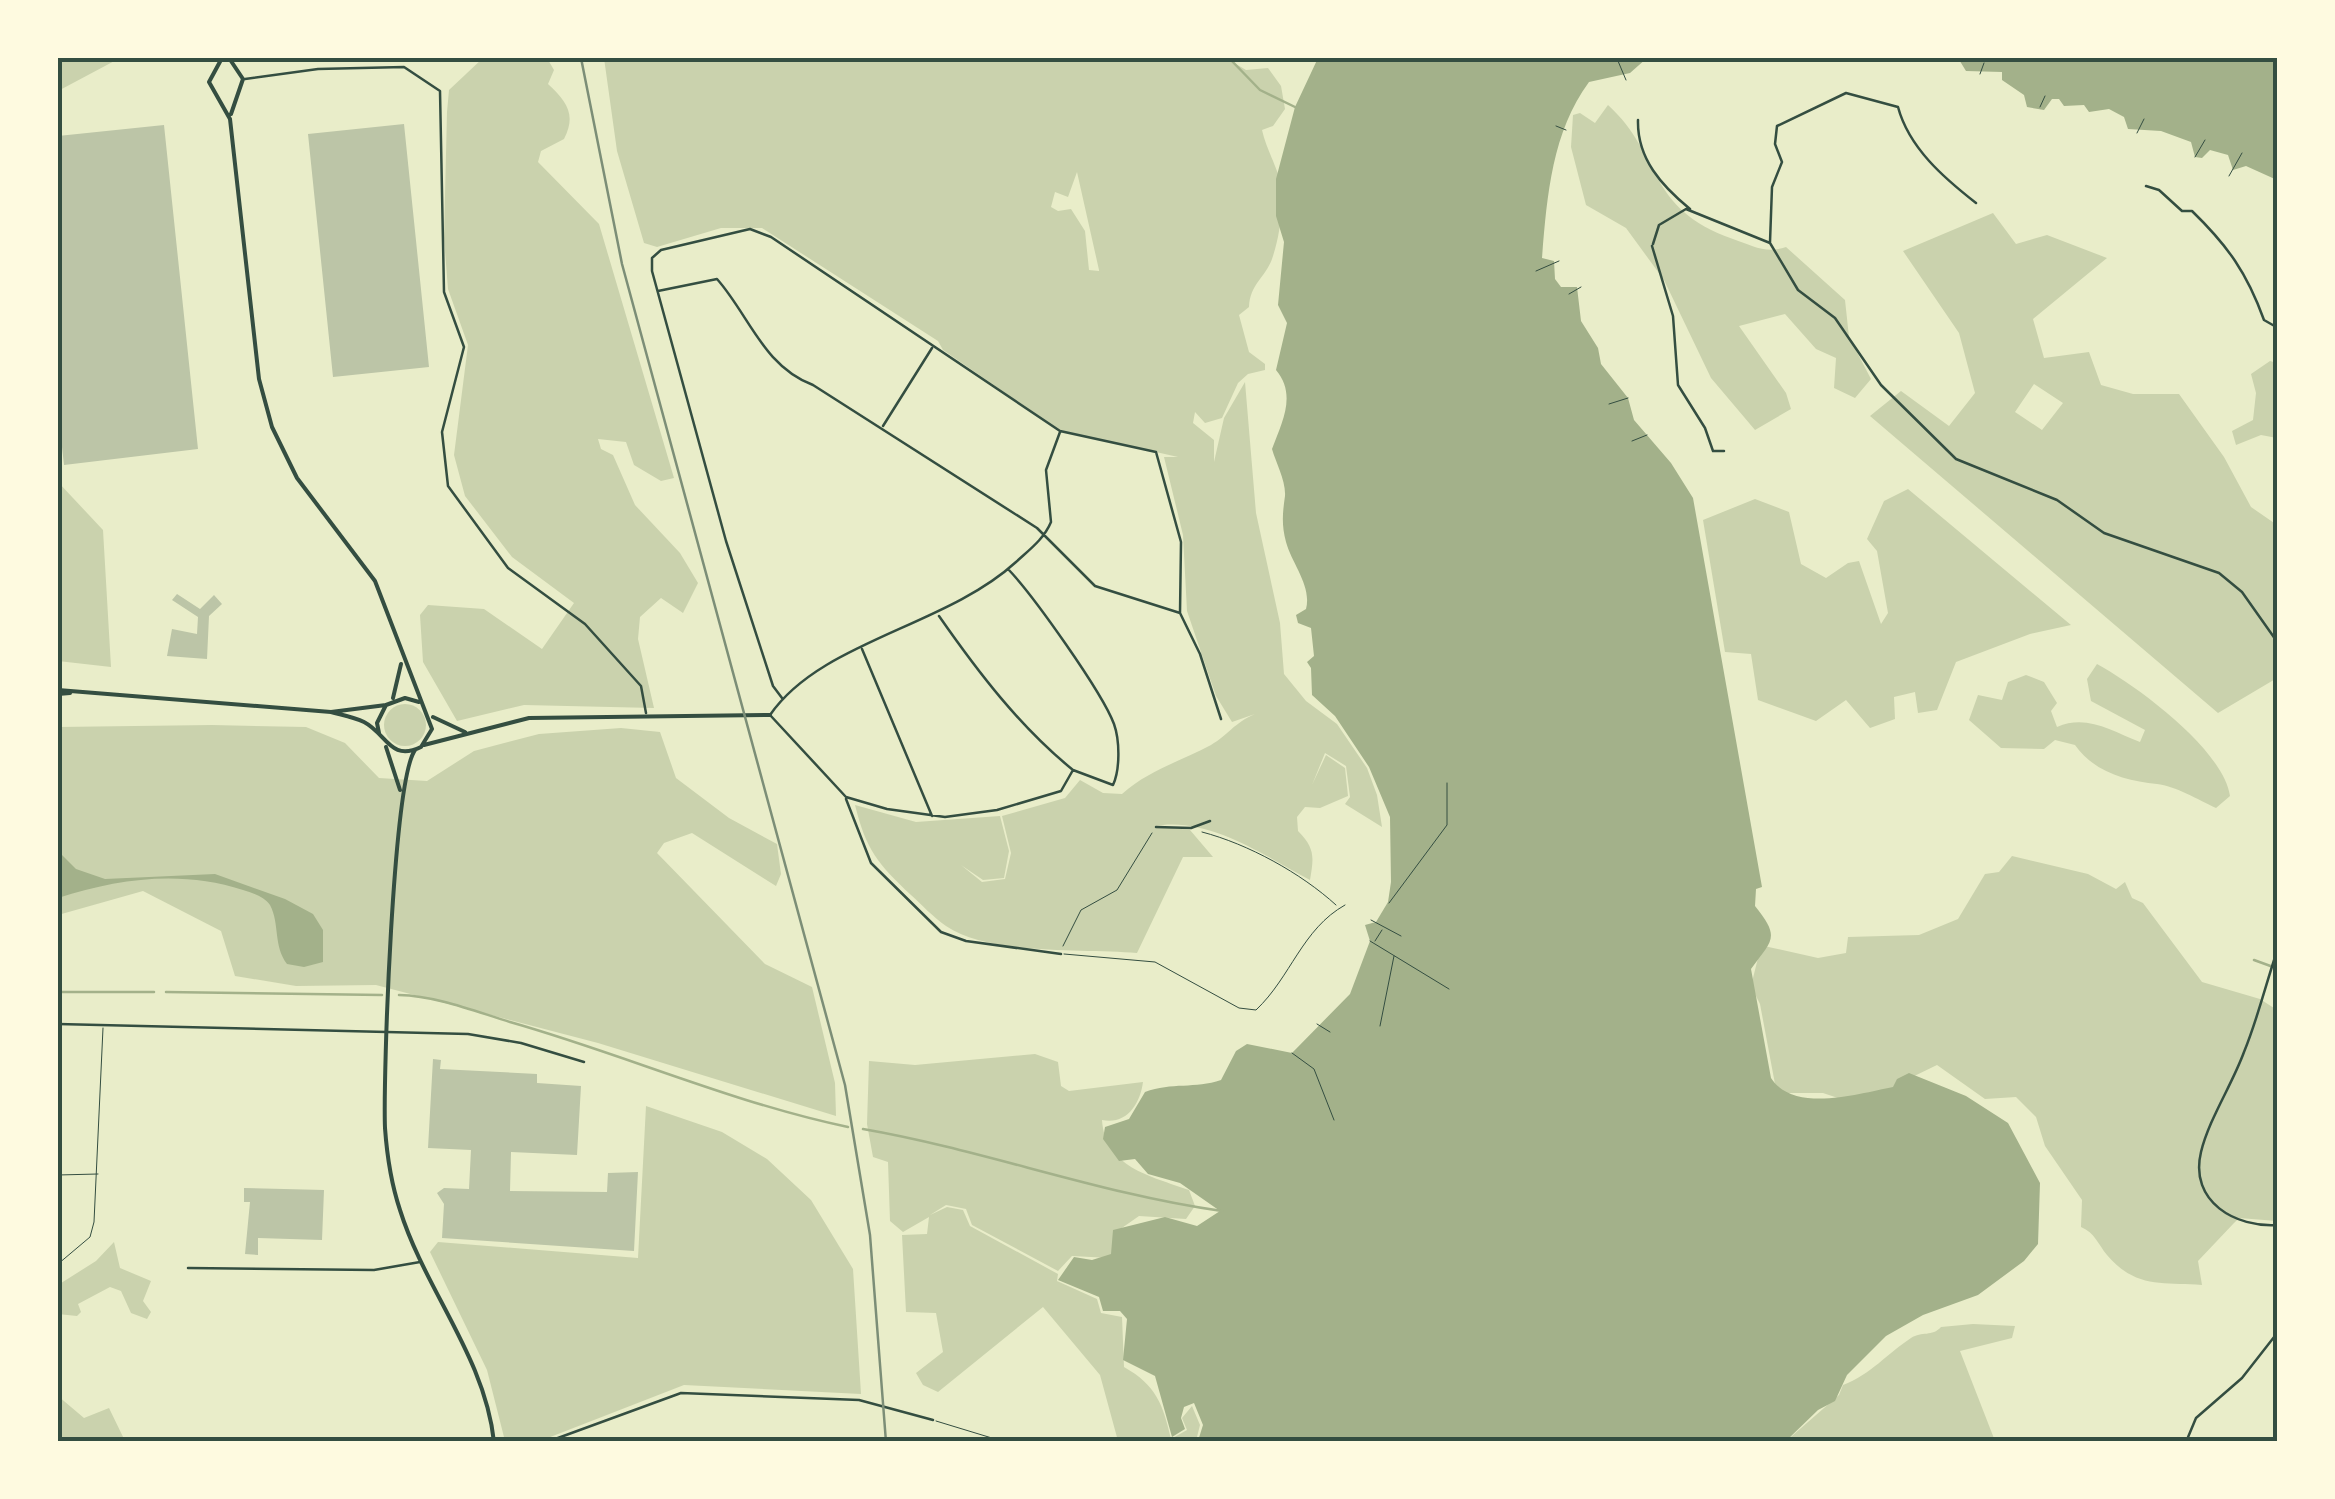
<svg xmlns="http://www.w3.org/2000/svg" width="2335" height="1499" font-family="Inter,sans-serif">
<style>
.green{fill:#cad2ad;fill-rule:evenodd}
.water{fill:#a3b18a}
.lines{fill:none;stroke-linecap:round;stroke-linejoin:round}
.stream{stroke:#a3b18a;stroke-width:2.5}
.building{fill:#bcc5a7}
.path{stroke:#344e41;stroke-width:1}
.service{stroke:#344e41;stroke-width:1}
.minor{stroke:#344e41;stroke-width:2.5}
.tertiary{stroke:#344e41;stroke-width:4}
.rail{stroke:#7c8e77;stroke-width:2.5}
.neatline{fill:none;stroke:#344e41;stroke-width:4}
</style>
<rect width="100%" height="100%" fill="#e9edc9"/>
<path class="green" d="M58 58H120L58 91Z
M483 58H547L554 70 548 84C566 101 577 114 564 139L541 151 538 162 599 224 674 478 661 481 634 465 626 442 598 439 601 449 613 455 635 505 680 553 698 583 683 613 661 598 640 617 638 639 654 708 524 705 457 721 423 662 420 615 428 605 484 609 542 649 574 603 512 557 465 496 454 455 468 345 448 289 444 238 447 112 449 90Z
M604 58H1226L1246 70 1268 68 1281 86 1285 109 1273 126 1262 130C1266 148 1277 167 1280 181 1284 206 1280 236 1272 259 1265 278 1250 284 1249 307L1239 315 1249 352 1265 364V370L1248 374 1238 383 1222 418 1205 423 1195 412 1193 423 1214 440V462L1224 418 1245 382 1256 513 1280 623 1284 674 1306 701 1337 724 1367 768 1377 795 1382 827 1345 804 1350 797 1346 766 1325 753 1312 785 1326 755 1345 768 1348 796 1320 808 1305 807 1297 817 1298 831C1315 848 1314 857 1310 880 1263 855 1209 816 1154 826L1190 830 1213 857H1183L1137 953C1085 948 990 956 946 926 933 917 922 905 911 895 878 864 866 850 855 805L916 822 1000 816 1009 851 1004 878 983 880 961 865 982 882 1005 879 1011 853 1002 816 1065 798 1080 780 1103 793 1122 794C1149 770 1179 762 1211 745 1228 735 1234 723 1255 714L1232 722 1216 696 1187 611 1183 535 1164 457H1178L1059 430 943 350 938 341 762 228H721L657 247 644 243 617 151ZM1077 172 1099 270V271L1089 270 1085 231 1071 209 1058 211 1051 207 1055 192 1068 197Z
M1608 105C1663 155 1645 208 1733 239 1753 246 1766 254 1786 247L1845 300 1849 337 1871 379 1855 398 1834 388 1836 358 1816 349 1785 314 1739 326 1786 393 1791 409 1755 430 1711 378 1664 280 1626 228 1586 205 1571 147 1573 115 1580 113 1595 123Z
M1993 213 2016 244 2047 235 2107 258 2033 319 2044 358 2089 352 2101 385 2133 394H2179L2224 457 2251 507 2277 525V678L2218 713 1870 416 1901 391 1949 426 1975 393 1959 333 1903 251ZM2034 384 2063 403 2042 430 2015 412Z
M2270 361 2277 363V438L2261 435 2236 445 2232 431 2253 420 2256 393 2251 374Z
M58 482 103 530 111 667 58 661Z
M1908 489 2071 625 2030 634 1956 662 1937 710 1918 713 1915 692 1894 697 1895 719 1870 728 1846 700 1816 721 1758 700 1751 654 1725 652 1703 520 1755 499 1789 512 1801 564 1826 578 1848 563 1859 561 1881 624 1888 613 1877 551 1867 539 1884 501Z
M2097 664C2137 686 2223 749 2230 796L2216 808C2199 800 2175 786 2157 784 2126 781 2094 772 2075 745L2055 740 2044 749 2001 748 1969 720 1978 695 2002 700 2008 682 2026 675 2044 682 2057 703 2051 711 2057 727C2087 714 2111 731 2140 742L2145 730 2091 701 2087 679Z
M384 725a21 21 0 1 1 42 0a21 21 0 1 1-42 0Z
M212 725 306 727 345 743 379 778 427 781 474 751 539 734 621 728 660 732 676 778 729 818 777 844 781 874 776 886 692 833 664 843 657 853 765 964 812 987 835 1083 836 1116 598 1043 376 985 296 986 235 976 221 931 143 891 58 915V727Z
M2012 856 2088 874 2116 889 2125 882 2132 898 2143 903 2202 982 2260 999 2277 1010V1221L2239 1218 2234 1223 2198 1261 2202 1285C2163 1282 2136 1289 2107 1255 2098 1244 2095 1233 2081 1227L2082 1200 2045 1146 2036 1117 2016 1097 1985 1099 1937 1065 1906 1080 1905 1085 1847 1101 1823 1093H1785L1775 1084 1760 1004 1751 986 1760 950 1764 946 1818 958 1846 953 1848 937 1919 935 1958 919 1985 874 1999 872Z
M1035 1054 1058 1062 1061 1086 1069 1091 1143 1082C1140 1105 1126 1125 1102 1120 1105 1167 1150 1176 1189 1190L1195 1206 1186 1219 1139 1216 1119 1230 1110 1258 1072 1256 1058 1271 972 1225 966 1209 946 1205 930 1215 947 1207 963 1210 970 1226 1058 1274 1057 1281 1097 1299 1101 1313 1122 1317 1124 1367C1156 1385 1163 1404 1171 1439L1187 1430 1182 1418 1192 1406 1200 1425 1196 1441H1118L1100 1375 1043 1307 938 1392 923 1385 916 1373 943 1352 936 1313 906 1312 902 1235 927 1234 929 1217 903 1232 890 1221 888 1162 873 1157 867 1124 869 1061 915 1065Z
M646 1106 722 1132 767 1159 811 1200 853 1269 861 1394 684 1385 540 1441H505L487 1370 430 1252 438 1242 638 1258Z
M114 1242 120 1268 151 1281 143 1301 151 1312 147 1319 131 1313 121 1291 110 1287 78 1304 81 1312 77 1316 58 1314V1285L96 1261Z
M1973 1324 2015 1326 2012 1338 1960 1351 1995 1441 1785 1442 1839 1395 1843 1385C1870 1375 1888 1353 1911 1338 1922 1331 1932 1337 1941 1327Z
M58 1396 84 1418 109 1408 125 1441H58Z"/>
<path class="water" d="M1318 58H1647L1630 73 1589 82C1552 132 1547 196 1542 258L1554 261 1555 279 1561 287H1577L1581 321 1598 348 1601 364 1628 398 1634 420 1671 463 1693 498 1762 887 1756 889 1755 906C1781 938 1772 940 1751 969L1771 1078C1794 1114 1861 1093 1893 1087L1897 1079 1909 1073 1966 1096 2008 1123 2040 1183 2038 1244 2024 1261 1978 1295 1923 1315 1886 1336 1847 1375 1835 1401 1818 1410 1785 1442 1198 1441 1203 1425 1194 1403 1184 1407 1181 1418 1185 1429 1172 1437 1155 1376 1123 1360 1127 1319 1120 1311H1103L1099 1297 1058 1280 1074 1257 1092 1260 1111 1254 1113 1230 1165 1217 1197 1226 1220 1211 1180 1183 1148 1174 1135 1159 1119 1161 1103 1139 1105 1127 1129 1119 1145 1092C1172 1082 1195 1089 1221 1080L1236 1051 1247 1044 1292 1053 1350 994 1370 941 1365 925 1376 922 1388 902 1391 882 1390 817 1369 767 1335 716 1312 695 1311 668 1307 662 1314 656 1311 628 1298 623 1296 615 1306 609C1312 586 1292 564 1286 542 1281 524 1283 510 1285 496 1286 481 1276 463 1272 449 1282 422 1297 395 1276 370L1287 323 1278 305 1284 242 1276 216V179L1295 107Z
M1958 58H2277V180L2246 166 2233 170 2228 155 2210 150 2202 158 2195 157 2191 142 2161 131 2128 129 2124 117 2109 109 2089 112 2084 105 2064 106 2059 99H2052L2044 110 2027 107 2024 95 2002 80V72L1966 71Z
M58 851 76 869 105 879 215 874 285 899 313 914 323 930V962L304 967 287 964C273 945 280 924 270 905 264 896 252 893 243 890 182 870 119 878 58 898Z"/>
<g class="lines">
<path class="stream" d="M1229 58 1260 90 1295 107
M2254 960 2276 968
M58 992H154
M166 992 382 995
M399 995C437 996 474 1011 510 1022 623 1054 733 1103 848 1127
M863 1129C984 1150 1100 1194 1222 1211"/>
</g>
<path class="building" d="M404 124 429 367 333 377 308 134Z
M164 125 198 449 64 465 58 411V136Z
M177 594 200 609 214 595 222 604 209 616 207 659 167 656 172 629 197 634 198 617 172 600Z
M433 1059 441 1060 440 1069 537 1074V1083L581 1086 577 1155 511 1152 510 1191 607 1192 608 1173 638 1172 634 1251 442 1238 444 1204 437 1193 444 1188 469 1189 471 1150 428 1148Z
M244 1188 324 1190 322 1240 258 1238V1255L245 1254 250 1202H244Z"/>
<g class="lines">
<path class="path" d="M1618 61 1626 80
M1980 74 1984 63
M2040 107 2045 96
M1556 126 1566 130
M2137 133 2144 119
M2195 157 2205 140
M2229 176 2242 153
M1536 271 1559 261
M1569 294 1581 287
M1609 404 1628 398
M1632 441 1647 435
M1202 832C1248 844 1301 873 1336 905
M1389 903 1447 825V783
M1371 920 1401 936
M1370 941 1449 989
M1375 941 1382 930
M1063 946 1081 910 1117 890 1152 833
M1317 1024 1330 1032
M1380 1026 1394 956
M1292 1053 1314 1069 1334 1120"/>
<path class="service" d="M1064 954 1155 962 1239 1008 1256 1010C1291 977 1302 929 1345 905
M58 1175 98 1174
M58 1264 90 1237 94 1222 103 1028
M936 1421 1005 1442"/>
<path class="minor" d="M245 79 318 69 404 67 440 91 444 292 464 347 442 432 448 486 508 568 585 624 641 686 646 713
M1638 120C1637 159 1662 186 1690 209
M2146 186 2159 190 2182 211H2192C2228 246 2247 273 2264 320L2278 328
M1770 242 1772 187 1782 162 1775 144 1777 126 1846 93 1898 107C1909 148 1944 178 1976 203
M1653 244 1659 225 1686 209 1770 243 1798 290 1835 318 1881 385 1956 459 2057 500 2104 533 2219 573 2242 592 2278 643
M1652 246 1673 316 1678 385 1705 428 1713 451H1724
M658 291 717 279C749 315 763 366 813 385L1037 528 1095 586 1180 613
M883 426 932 348
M1008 569C1033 595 1102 692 1114 724 1120 741 1120 770 1113 785L1073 770 1061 791 997 810 945 817 887 809 846 797 770 715C821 641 945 627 1016 562 1029 550 1044 539 1051 522L1046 470 1060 432
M939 616C978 672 1020 727 1073 770
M862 649 932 816
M782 698 773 686 726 541 652 271V258L661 250 750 229 771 237 1060 431 1156 452 1181 542 1180 613 1200 654 1221 719
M846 799 871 863 941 932 966 941 1061 954
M1156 827 1191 828 1210 821
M2278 948C2266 983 2258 1018 2244 1052 2232 1085 2209 1119 2201 1152 2189 1202 2236 1228 2278 1225
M58 1024 468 1034 521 1043 584 1062
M188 1268 374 1270 420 1262
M547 1442 681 1393 859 1400 933 1420
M2186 1442 2196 1418 2242 1378 2278 1332"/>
<path class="tertiary" d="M222 58 209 82 230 119 259 379 272 427 297 478 375 581 432 729 421 747C390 762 387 734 364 722 354 717 342 715 331 712
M229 58 243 79 231 114
M58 690 331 712 386 705
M58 694 70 693
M393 698 401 664
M433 717 465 732
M379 733 377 723 386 705 405 698 419 702
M424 745 529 718 770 715
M386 747 400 790
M415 750C393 781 383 1076 385 1128 387 1156 391 1183 400 1210 425 1290 485 1357 494 1442"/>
<path class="rail" d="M581 58 622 264 845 1085 870 1235 886 1442"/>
</g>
<rect width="2335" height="1499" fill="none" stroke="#fefae0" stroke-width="120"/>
<rect x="60" y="60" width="2215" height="1379" class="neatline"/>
</svg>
